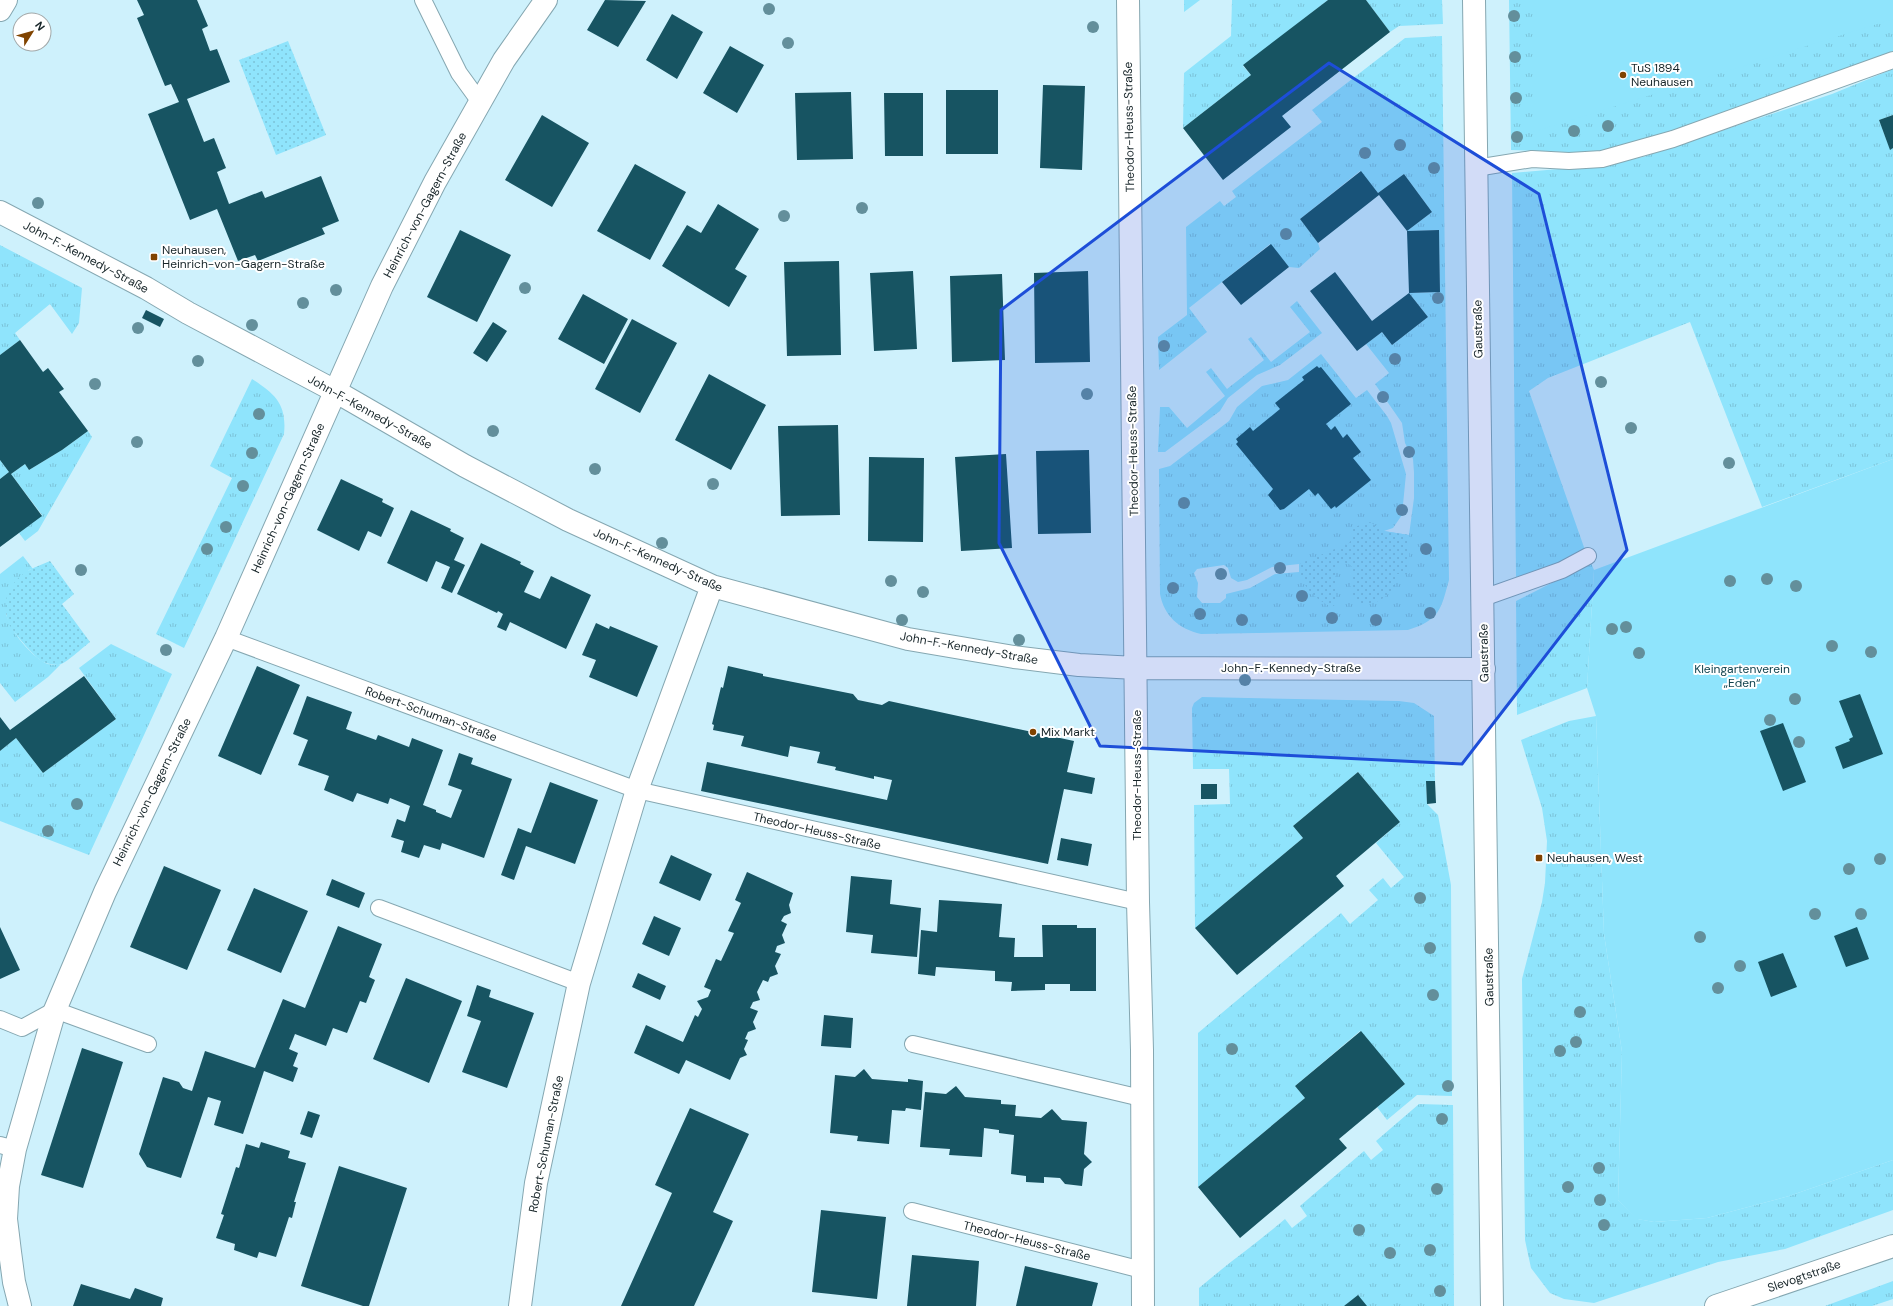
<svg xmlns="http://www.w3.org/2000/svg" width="1893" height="1306" font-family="'DM Sans',sans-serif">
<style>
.grass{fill:url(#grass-tufts);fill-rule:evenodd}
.park{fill:url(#park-dots)}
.garden{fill:#8fe4fc}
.building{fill:#175462}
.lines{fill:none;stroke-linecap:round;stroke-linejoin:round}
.service-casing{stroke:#85a7b1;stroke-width:18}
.minor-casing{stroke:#85a7b1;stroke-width:24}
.tertiary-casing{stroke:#85a7b1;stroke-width:24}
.secondary-casing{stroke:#85a7b1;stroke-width:24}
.service{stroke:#fff;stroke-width:16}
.minor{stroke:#fff;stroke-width:22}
.tertiary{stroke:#fff;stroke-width:22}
.secondary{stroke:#fff;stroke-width:22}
.tree{fill:#638f9b}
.marked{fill:#1d4ed8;fill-opacity:0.2;stroke:#1d4ed8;stroke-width:3;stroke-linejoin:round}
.poi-dot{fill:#804300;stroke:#fff;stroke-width:1.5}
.labels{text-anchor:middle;stroke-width:4;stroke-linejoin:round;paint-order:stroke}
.poi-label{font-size:12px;fill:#172529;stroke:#fff;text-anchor:start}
.street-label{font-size:12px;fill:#172529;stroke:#fff}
.park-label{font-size:12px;fill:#0c3f4b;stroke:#fff}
</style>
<defs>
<pattern id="grass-tufts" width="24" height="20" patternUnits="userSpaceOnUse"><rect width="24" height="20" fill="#8fe4fc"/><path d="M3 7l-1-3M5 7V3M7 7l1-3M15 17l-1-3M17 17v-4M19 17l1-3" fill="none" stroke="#7bc3d8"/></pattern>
<pattern id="park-dots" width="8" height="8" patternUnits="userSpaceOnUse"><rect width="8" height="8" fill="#8fe4fc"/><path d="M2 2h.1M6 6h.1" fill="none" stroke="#7bc3d8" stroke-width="1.8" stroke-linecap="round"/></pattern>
</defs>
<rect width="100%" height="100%" fill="#cef1fc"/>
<path class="grass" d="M1184 0H1200L1184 12Z
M1232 0H1328L1243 66 1251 75 1183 128 1184 73 1231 36Z
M1366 0H1442L1443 24 1399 26 1390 32Z
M1509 0H1893V51L1765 99 1667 133 1593 153 1511 150Z
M1442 36 1449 580C1441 609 1440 620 1408 630L1201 634C1179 629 1164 616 1160 594L1159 469 1170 466 1229 421 1237 407 1262 386 1288 380 1321 354 1356 398 1367 390 1387 416 1391 423 1406 474 1402 515 1393 528 1384 531 1409 535 1414 498V473L1413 459 1405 443 1402 423 1375 384 1389 373 1366 344 1382 332 1392 345 1428 317 1409 293 1440 292 1439 230 1407 231 1432 212 1404 174 1378 193 1360 171 1300 219 1318 243 1320 249 1299 268 1289 267 1270 244 1189 308 1207 332 1159 370 1158 337 1187 315 1186 227 1220 201 1224 206 1236 197 1232 191 1322 122 1312 110 1405 38ZM1299 564V572L1275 574 1250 588 1226 594V598L1220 603H1202L1197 597 1198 583 1194 573 1197 569 1224 565 1228 568 1231 578 1238 582 1247 580 1272 567Z
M1893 69V115L1879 120 1890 149 1893 148V459L1762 507 1690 322 1548 378 1529 391 1585 550 1547 569 1516 577 1512 173 1604 165 1643 157 1832 94Z
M0 245 82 288 79 323 72 334 50 304 15 333 20 340 0 355Z
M1297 301 1322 333 1280 365 1257 375 1228 398 1220 411 1165 452H1158L1160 407H1169L1187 428 1225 396 1206 372 1211 368 1227 389 1264 360 1248 339 1251 337 1271 362 1310 332 1290 307Z
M252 379C275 394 287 404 284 434L184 648 156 634 232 478 210 466Z
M88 431 92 437 38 531 25 541 19 533 42 515 11 474 25 464 29 470 62 450Z
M0 460 9 472 0 479Z
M23 556 33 569 29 570 6 614C11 631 27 651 42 661 47 665 53 665 60 665L48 677 15 702 0 683V574Z
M1591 563 1594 570 1587 688 1517 715 1516 601Z
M111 644 172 674 89 855 0 821V751L16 738 43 773 116 719 79 668Z
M1202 697 1399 701 1414 703 1434 716 1435 781H1426L1427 804 1438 815 1451 885 1452 1096 1417 1095 1387 1120 1377 1107 1405 1084 1360 1031 1295 1086 1305 1098 1198 1187V1033L1341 913 1350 924 1378 900 1369 890 1383 878 1391 888 1404 877 1376 843 1400 822 1358 772 1293 826 1303 838 1195 928 1194 805 1230 804 1229 769H1193L1192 708 1194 703Z
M1596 716 1604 934 1622 1052 1618 1200 1638 1219 1654 1222 1707 1218 1789 1196 1893 1160V1210L1785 1249 1718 1262 1594 1303 1564 1299 1550 1293 1531 1268 1525 1240 1522 979 1542 902 1545 883 1547 841 1542 808 1521 740 1569 721Z
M1419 1104 1453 1105 1454 1306H1199V1288C1227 1264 1257 1243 1285 1219L1292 1228 1307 1216 1300 1206 1364 1151 1371 1160 1383 1150 1376 1141Z
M1893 1281V1299L1872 1306H1825Z"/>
<path class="park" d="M288 41 326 135 276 155 239 60Z
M1370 522 1383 531 1409 535V574H1397C1396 577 1395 582 1394 586 1387 600 1360 615 1352 593 1349 585 1353 577 1353 568L1349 564 1343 562C1329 572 1338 589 1336 604L1332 607C1313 598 1300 585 1299 564L1349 543 1353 537 1351 528Z
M50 561 74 594 62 604 90 642C83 647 66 664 58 665 54 665 48 664 43 662 35 658 13 632 9 624 4 611 4 597 12 586 20 572 36 567 50 561Z"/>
<path class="garden" d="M1533 0H1893V19L1533 132Z
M1893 459V1160L1789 1196 1707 1218 1654 1222 1637 1219 1618 1200 1622 1052 1604 934 1596 716 1587 688 1594 570Z"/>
<path class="building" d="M137 0H197L208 26 202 29 210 51 217 49 230 82 187 99 204 142 214 138 226 168 217 172 229 204 262 191 265 198 321 176 339 221 322 228 325 234 258 261 255 255 238 261 217 209 190 220 148 114 179 102 171 84 165 86 137 18 144 15Z
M605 0 646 1 618 47 587 30Z
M1328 0H1366L1390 32 1282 116 1291 127 1223 180 1183 128 1251 75 1243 65Z
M672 14 703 32 677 79 646 60Z
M730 46 764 65 737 113 703 93Z
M1043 85 1085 86 1082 170 1040 168Z
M946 90H998V154H946Z
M851 92 853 159 797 160 795 93Z
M884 93H923V156H885Z
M542 115 589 143 552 207 505 180Z
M1893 115V148L1890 150 1879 120Z
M635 164 686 192 650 260 597 231Z
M1361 171 1378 193 1404 174 1432 212 1407 231 1379 195 1318 243 1300 219Z
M718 204 759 229 735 269 747 276 729 307 662 266 687 225 701 233Z
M460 230 511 255 477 322 427 297Z
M1439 230 1440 292 1409 293 1407 231Z
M1271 244 1289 267 1241 305 1222 282Z
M839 261 841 355 787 356 784 262Z
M913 271 917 349 874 351 870 273Z
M1088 271 1090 362 1035 363 1034 273Z
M1335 272 1372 321 1409 293 1428 317 1392 345 1382 332 1357 351 1310 291Z
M1002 274 1005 360 952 362 950 276Z
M583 294 628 319 604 364 558 339Z
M146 310 164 319 160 327 142 318Z
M632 319 677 343 640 413 595 389Z
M493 322 507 331 487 362 473 353Z
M20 340 43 372 48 368 64 389 59 392 88 431 62 450 29 470 25 464 11 474 42 516 0 547V479L9 472 0 460V355Z
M1317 366 1319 368 1321 367 1351 404 1326 424 1331 430 1335 426 1343 438 1347 434 1361 452 1353 458 1371 480 1336 508 1335 506 1331 509 1318 493 1315 496 1309 489 1284 509 1280 510 1268 495 1273 489 1236 444 1238 442 1236 439 1250 427 1253 431 1280 409 1275 403 1304 380 1302 377Z
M709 374 766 405 731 470 675 440Z
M838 425 840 515 781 516 778 426Z
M1089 450 1091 533 1038 534 1036 451Z
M1006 454 1012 548 961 551 955 457Z
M869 457 924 458 923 542 868 541Z
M341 479 383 499 382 502 394 508 381 537 368 531 359 551 317 530Z
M411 510 451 529 450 531 464 538 454 560 465 565 452 593 441 588 450 567 436 561 427 582 387 563Z
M481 543 521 562 520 564 534 571 524 592 540 599 551 576 591 595 566 649 510 622 506 631 497 627 503 614 498 611 497 613 457 594Z
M596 623 609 629 610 626 658 646 637 697 589 677 596 660 582 655Z
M257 666 300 685 261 775 218 756Z
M728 666 763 674V676L853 694 858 700 882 705 889 701 1074 741 1067 772 1095 778 1092 794 1064 789 1048 864 701 791 707 762 887 800 892 780 874 776V779L835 770 836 767 817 763 820 752 790 746 788 757 741 746 744 736 713 730 714 725 712 724 721 687 723 688Z
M84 676 116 719 43 773 16 738 0 751V717L10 730Z
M1860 694 1883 754 1843 769 1835 747 1850 741 1849 739 1853 737 1839 701Z
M307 696 352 712 346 729 376 740 378 735 409 747 412 738 443 750 423 805 436 810V812L451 818 462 790 448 785 459 753 473 758 471 764 512 779 484 858 442 843 440 850 424 845 419 858 401 852 404 841 391 837 397 819 405 822 410 806 390 798 388 804 357 793 353 802 324 790 329 776 298 765 308 740 293 734Z
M1783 723 1806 782 1783 791 1760 731Z
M1358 772 1400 822 1336 876 1344 886 1237 975 1195 928 1303 838 1293 826Z
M1426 781H1435L1436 803 1427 804Z
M550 782 598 800 575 864 526 846 514 880 501 875 518 828 531 833Z
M1201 784H1217V799H1201Z
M1061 838 1092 844 1088 866 1057 860Z
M671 855 712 874 700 901 659 883Z
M164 866 221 890 187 970 130 947Z
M747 872 793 893 789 905 791 913 784 916 781 921 787 924 782 935 785 943 777 946 775 952 781 954 775 966 778 974 770 977 768 982 763 980 757 992 760 1000 753 1002 750 1008 758 1011 753 1022 756 1029 748 1032 745 1039 748 1040 744 1049 747 1055 740 1058 730 1080 686 1060 679 1074 634 1053 646 1025 683 1042 695 1015 698 1017 702 1009 697 1001 708 997 711 990 704 987 716 959 721 961 734 933 728 931 741 903 735 900Z
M851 876 892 880 890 904 921 908 917 957 871 953 873 935 846 932Z
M332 879 365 893 359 908 326 895Z
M254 888 308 911 281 973 227 950Z
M939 900 1002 904 999 937 1015 938 1014 957H1043L1042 925H1077V928H1096V991H1070V984H1045V990L1011 991 1012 982 995 981V971L936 967 935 976 918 974 921 930 937 932Z
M654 916 681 928 669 956 642 944Z
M338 926 382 944 369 977 375 980 371 990 366 1003 360 1001 347 1033 333 1028 326 1046 295 1034 289 1049 298 1053 293 1066 298 1068 293 1082 264 1071 243 1134 214 1125 221 1101 208 1097 181 1178 147 1167 139 1154 163 1077 179 1082 183 1088 192 1091 205 1051 255 1068 283 999 305 1008Z
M0 927 20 970 0 979Z
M1857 927 1869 959 1846 967 1834 936Z
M1783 953 1797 987 1771 997 1758 962Z
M638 973 666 986 660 1000 632 987Z
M406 978 462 1001 429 1083 373 1059Z
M477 985 491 990 489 997 534 1013 507 1088 462 1072 481 1021 467 1016Z
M824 1015 853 1018 851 1048 821 1046Z
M1361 1031 1405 1084 1339 1139 1347 1148 1240 1238 1198 1187 1305 1098 1295 1086Z
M82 1048 123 1062 83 1188 41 1175Z
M864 1069 872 1079 908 1082V1079L923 1081 921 1110 906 1108 905 1111 892 1110 889 1144 857 1141 858 1136 830 1133 835 1075 855 1077Z
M956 1086 965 1097 1001 1100V1104L1016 1105 1015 1116 1041 1118 1052 1109 1062 1120 1087 1122 1084 1154 1092 1162 1084 1169 1082 1186 1065 1184 1060 1178 1044 1177V1183L1026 1182V1176L1011 1174 1014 1135 999 1133V1130L984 1128 982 1157 949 1155 950 1149 920 1147 925 1092 946 1094Z
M690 1108 749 1134 713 1212 733 1221 694 1306H621L672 1193 655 1185Z
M308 1111 320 1115 312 1138 300 1134Z
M261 1142 290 1151 288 1158 306 1163 294 1202H296L292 1218 289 1217 276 1257 259 1252 257 1258 234 1250 235 1244 216 1238 224 1215 221 1214 236 1167 239 1168 246 1144 259 1148Z
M339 1166 407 1188 369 1306H363L301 1286Z
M821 1210 886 1217 877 1299 812 1292Z
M912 1255 979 1261 976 1306H907Z
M1025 1266 1098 1283 1092 1306H1016Z
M81 1284 130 1299 135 1288 163 1298 161 1306H73Z
M1358 1295 1367 1306H1344Z"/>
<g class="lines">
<g class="service-casing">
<path id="service" d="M423 0 459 73 480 102
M1476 168 1532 159 1569 161 1602 159 1673 139 1893 60
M1483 598 1562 570 1588 556
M226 638 637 790 1138 902
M379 908 579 983
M0 1019 22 1028 55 1010 148 1044
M913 1044 1141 1098
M0 1145 15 1149
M912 1211 1142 1270"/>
</g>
<g class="minor-casing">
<path id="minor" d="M1128 0 1138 902 1142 1050 1143 1306
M0 212 146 288 188 313 335 391 465 466 568 520 712 586 908 639 1014 657 1079 665 1136 668 1484 669
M20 1306 14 1282 10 1252 6 1219 8 1186 15 1149 55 1010 105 892 226 638 382 286 435 182 504 60 546 0
M520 1306 536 1183 579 983 637 790 712 586
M1716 1306 1893 1246"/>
</g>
<g class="tertiary-casing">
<path id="tertiary" d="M0 10 6 0"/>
</g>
<g class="secondary-casing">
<path id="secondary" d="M1474 0 1492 1306"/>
</g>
<use href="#service" class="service"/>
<use href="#minor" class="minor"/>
<use href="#tertiary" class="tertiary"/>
<use href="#secondary" class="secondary"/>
</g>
<g class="tree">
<circle cx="769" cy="9" r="6"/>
<circle cx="1514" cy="16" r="6"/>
<circle cx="1093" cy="27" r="6"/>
<circle cx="788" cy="43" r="6"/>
<circle cx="1515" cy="57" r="6"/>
<circle cx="1516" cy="98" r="6"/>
<circle cx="1608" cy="126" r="6"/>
<circle cx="1574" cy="131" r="6"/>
<circle cx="1517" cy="137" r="6"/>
<circle cx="1400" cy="145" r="6"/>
<circle cx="1365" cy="153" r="6"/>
<circle cx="1434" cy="168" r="6"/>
<circle cx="38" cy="203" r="6"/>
<circle cx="862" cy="208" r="6"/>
<circle cx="784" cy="216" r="6"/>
<circle cx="1286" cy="234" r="6"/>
<circle cx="525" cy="288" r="6"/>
<circle cx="336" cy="290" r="6"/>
<circle cx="1438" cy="298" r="6"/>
<circle cx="303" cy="303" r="6"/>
<circle cx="252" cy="325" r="6"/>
<circle cx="138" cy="328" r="6"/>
<circle cx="1164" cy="346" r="6"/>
<circle cx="1395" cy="359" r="6"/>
<circle cx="198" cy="361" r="6"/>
<circle cx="1601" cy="382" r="6"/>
<circle cx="95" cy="384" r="6"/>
<circle cx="1087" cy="394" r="6"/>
<circle cx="1383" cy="397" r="6"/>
<circle cx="259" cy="414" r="6"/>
<circle cx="1631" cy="428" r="6"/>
<circle cx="493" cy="431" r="6"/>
<circle cx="137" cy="442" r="6"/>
<circle cx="1409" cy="452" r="6"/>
<circle cx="252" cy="453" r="6"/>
<circle cx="1729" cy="463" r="6"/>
<circle cx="595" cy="469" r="6"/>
<circle cx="713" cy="484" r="6"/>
<circle cx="243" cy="486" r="6"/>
<circle cx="1184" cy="503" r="6"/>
<circle cx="1402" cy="510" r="6"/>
<circle cx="226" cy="527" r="6"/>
<circle cx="662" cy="543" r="6"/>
<circle cx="207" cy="549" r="6"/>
<circle cx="1426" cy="549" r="6"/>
<circle cx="1280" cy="568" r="6"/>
<circle cx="81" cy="570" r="6"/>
<circle cx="1221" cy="574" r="6"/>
<circle cx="1767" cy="579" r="6"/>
<circle cx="891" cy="581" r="6"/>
<circle cx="1730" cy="581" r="6"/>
<circle cx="1796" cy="586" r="6"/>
<circle cx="1173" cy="588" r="6"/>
<circle cx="923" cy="592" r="6"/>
<circle cx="1302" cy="596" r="6"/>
<circle cx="1430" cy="613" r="6"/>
<circle cx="1200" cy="614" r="6"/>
<circle cx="1332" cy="618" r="6"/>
<circle cx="902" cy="620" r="6"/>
<circle cx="1242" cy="620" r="6"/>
<circle cx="1376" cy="620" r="6"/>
<circle cx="1626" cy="627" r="6"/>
<circle cx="1612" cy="629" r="6"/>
<circle cx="1019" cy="640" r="6"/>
<circle cx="1832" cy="646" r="6"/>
<circle cx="166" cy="650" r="6"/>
<circle cx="1871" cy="652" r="6"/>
<circle cx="1639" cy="653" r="6"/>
<circle cx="1245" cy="680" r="6"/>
<circle cx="1795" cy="699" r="6"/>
<circle cx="1770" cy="720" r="6"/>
<circle cx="1799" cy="742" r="6"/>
<circle cx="77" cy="804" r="6"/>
<circle cx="48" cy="831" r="6"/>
<circle cx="1880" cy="859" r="6"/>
<circle cx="1849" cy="869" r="6"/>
<circle cx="1420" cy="898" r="6"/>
<circle cx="1815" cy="914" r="6"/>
<circle cx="1861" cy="914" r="6"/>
<circle cx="1700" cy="937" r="6"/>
<circle cx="1430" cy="948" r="6"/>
<circle cx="1740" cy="966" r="6"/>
<circle cx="1718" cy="988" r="6"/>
<circle cx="1433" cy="995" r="6"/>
<circle cx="1580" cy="1012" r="6"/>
<circle cx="1576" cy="1042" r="6"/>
<circle cx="1232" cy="1049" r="6"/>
<circle cx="1560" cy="1051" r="6"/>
<circle cx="1448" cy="1086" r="6"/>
<circle cx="1442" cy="1119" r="6"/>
<circle cx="1599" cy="1168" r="6"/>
<circle cx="1568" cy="1187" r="6"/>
<circle cx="1437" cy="1189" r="6"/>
<circle cx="1600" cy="1200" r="6"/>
<circle cx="1604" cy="1225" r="6"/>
<circle cx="1359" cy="1230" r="6"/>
<circle cx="1430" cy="1250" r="6"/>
<circle cx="1390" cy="1253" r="6"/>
<circle cx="1440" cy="1291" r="6"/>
</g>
<path class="marked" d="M1329 63 1539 194 1627 550 1462 764 1100 746 999 543 1001 310Z"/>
<g class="poi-dot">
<circle cx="1623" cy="75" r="4"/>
<rect x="150" y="253" width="8" height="8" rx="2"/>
<circle cx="1033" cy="732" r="4"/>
<rect x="1535" y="854" width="8" height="8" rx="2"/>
</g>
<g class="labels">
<g class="poi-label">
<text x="1631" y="72">TuS 1894<tspan x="1631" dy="14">Neuhausen</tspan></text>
<text x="162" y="254">Neuhausen,<tspan x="162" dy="14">Heinrich-von-Gagern-Straße</tspan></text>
<text x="1041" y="736">Mix Markt</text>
<text x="1547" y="862">Neuhausen, West</text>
</g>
<g class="street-label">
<text transform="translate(1129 127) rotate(-91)" y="4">Theodor-Heuss-Straße</text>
<text transform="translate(425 205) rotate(-62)" y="4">Heinrich-von-Gagern-Straße</text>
<text transform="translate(86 257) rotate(28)" y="4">John-F.-Kennedy-Straße</text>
<text transform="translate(1478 329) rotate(-91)" y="4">Gaustraße</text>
<text transform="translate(370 412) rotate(29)" y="4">John-F.-Kennedy-Straße</text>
<text transform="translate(1133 451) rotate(-91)" y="4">Theodor-Heuss-Straße</text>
<text transform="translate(288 498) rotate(-66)" y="4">Heinrich-von-Gagern-Straße</text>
<text transform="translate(658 560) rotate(24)" y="4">John-F.-Kennedy-Straße</text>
<text transform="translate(969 648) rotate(10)" y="4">John-F.-Kennedy-Straße</text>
<text transform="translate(1484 653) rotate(-91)" y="4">Gaustraße</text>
<text x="1291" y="672">John-F.-Kennedy-Straße</text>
<text transform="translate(431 714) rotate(20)" y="4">Robert-Schuman-Straße</text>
<text transform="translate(1137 775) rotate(-90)" y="4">Theodor-Heuss-Straße</text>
<text transform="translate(152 792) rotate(-64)" y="4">Heinrich-von-Gagern-Straße</text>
<text transform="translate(817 831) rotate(13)" y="4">Theodor-Heuss-Straße</text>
<text transform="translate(1489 977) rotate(-91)" y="4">Gaustraße</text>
<text transform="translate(546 1144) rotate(-79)" y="4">Robert-Schuman-Straße</text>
<text transform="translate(1027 1241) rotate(14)" y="4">Theodor-Heuss-Straße</text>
<text transform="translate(1804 1276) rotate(-19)" y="4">Slevogtstraße</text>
</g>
<g class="park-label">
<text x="1742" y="673">Kleingartenverein<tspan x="1742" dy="14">„Eden“</tspan></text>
</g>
</g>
<g transform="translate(32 32) rotate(53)"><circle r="19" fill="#ffffff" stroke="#a2a8a9"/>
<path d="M0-3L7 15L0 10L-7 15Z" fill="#804300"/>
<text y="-6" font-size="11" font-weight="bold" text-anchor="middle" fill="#172529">N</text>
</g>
</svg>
